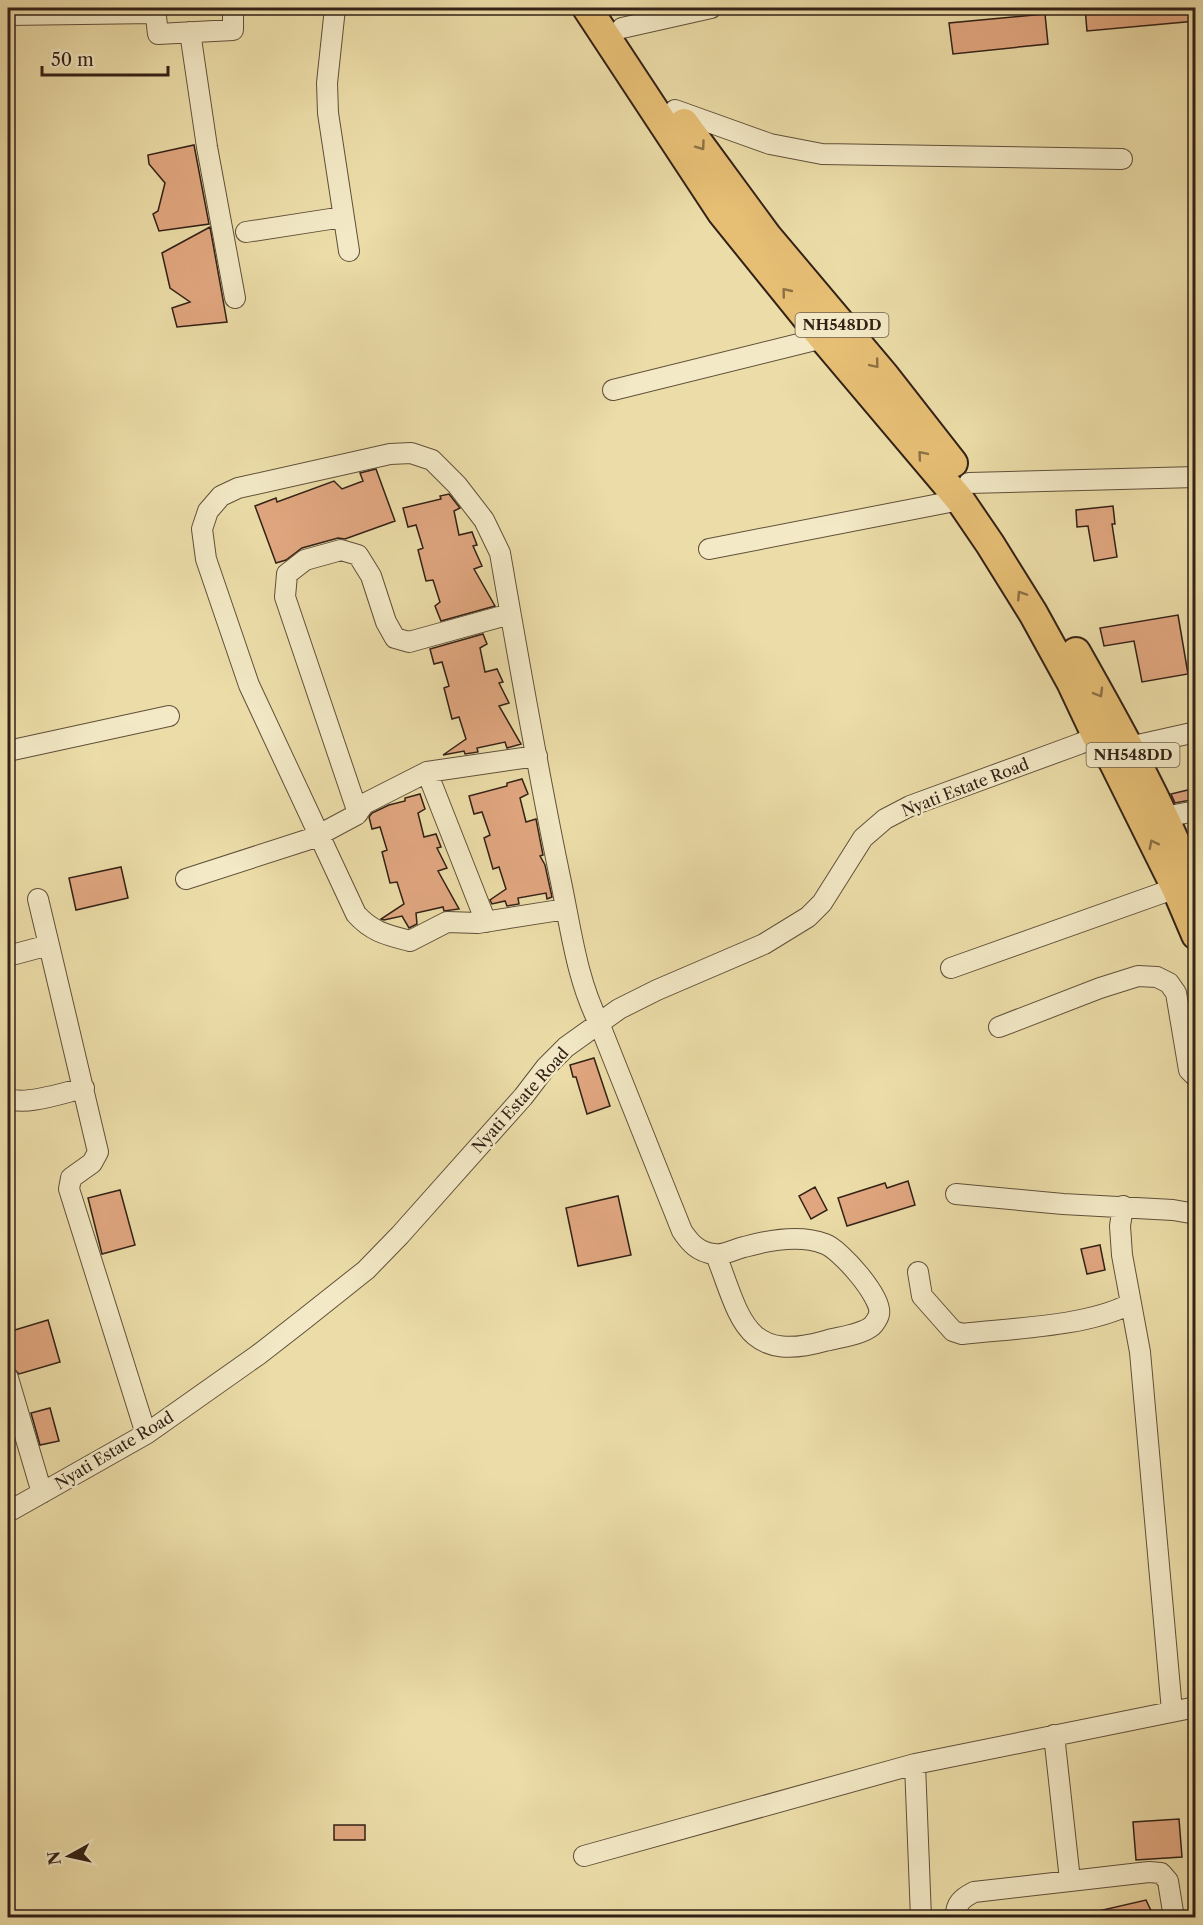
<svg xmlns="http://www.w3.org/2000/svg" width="1203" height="1925" font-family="'Libre Caslon Text',serif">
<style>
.building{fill:#e1a780;stroke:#322116;stroke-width:1.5}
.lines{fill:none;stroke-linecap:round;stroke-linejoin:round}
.minor-casing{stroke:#60503a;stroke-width:22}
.highway-casing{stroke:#322116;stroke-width:32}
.minor{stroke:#f3e9c6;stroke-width:20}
.highway{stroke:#e6be74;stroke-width:28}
.oneway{stroke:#8c7045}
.labels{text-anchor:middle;stroke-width:5;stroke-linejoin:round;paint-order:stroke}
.shield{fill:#f3e9c6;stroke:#6c5d4b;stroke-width:1.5}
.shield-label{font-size:15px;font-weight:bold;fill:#322116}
.street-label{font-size:16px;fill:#322116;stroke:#f3e9c6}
</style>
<rect width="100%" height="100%" fill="#ecdda8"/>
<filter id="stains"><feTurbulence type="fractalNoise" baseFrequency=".00333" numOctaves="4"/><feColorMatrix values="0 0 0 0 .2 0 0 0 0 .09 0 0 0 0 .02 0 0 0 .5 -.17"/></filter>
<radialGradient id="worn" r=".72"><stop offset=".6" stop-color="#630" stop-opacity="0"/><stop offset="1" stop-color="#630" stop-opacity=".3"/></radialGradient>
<path class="building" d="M1085 8H1196V21L1087 31Z
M1045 14 1048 44 953 54 949 23Z
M194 145 209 224 159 231 153 214 158 211 165 183 149 164 148 155Z
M210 227 227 322 177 327 172 308 190 302 170 288 162 253Z
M376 469 395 521 345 539 338 538 302 548 286 560 276 563 255 506 276 498 277 502 334 481 342 489 363 481 360 473Z
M449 494 460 508 454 511 459 535 472 532 477 545 473 546 482 566 474 569 495 606 441 621 435 606 440 602 433 580 426 581 418 550 423 548 416 525 408 527 403 508 441 499 440 496Z
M1113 506 1115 524H1112L1117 557 1094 561 1088 526 1077 527 1076 510Z
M1178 615 1188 674 1142 682 1134 641 1104 646 1100 628Z
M483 634 487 644 480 648 485 672 497 669 503 682 499 683 509 703 499 706 521 744 507 748 505 742 477 748 478 752 465 754 464 751 443 755 466 739 459 717 452 719 444 688 449 686 442 662 434 664 430 649Z
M522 779 528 794 520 798 526 822 536 819 543 855 540 856 545 865 552 897 547 899 546 893 518 898 519 904 507 906 505 901 492 904 490 900 506 889 499 867 493 869 484 838 490 835 482 812 474 814 469 796 507 786V783Z
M1196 788V799L1175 803 1171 794Z
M420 794 425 809 418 813 424 837 436 834 441 847 437 848 447 868 438 871 459 909 444 911 443 907 416 913 417 924 409 928 402 916 384 920 381 919 404 904 397 882 390 883 382 852 387 850 380 827 372 829 369 817 372 813 389 805 405 801V798Z
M121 867 128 898 76 910 69 878Z
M594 1058 610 1106 587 1114 576 1077H573L570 1065Z
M908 1181 915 1205 847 1226 838 1198 885 1183 887 1188Z
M815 1187 827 1210 811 1219 799 1196Z
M120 1190 135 1245 102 1254 88 1198Z
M618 1196 631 1255 578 1266 566 1208Z
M1100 1245 1105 1270 1087 1274 1081 1249Z
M48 1320 60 1362 19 1374 11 1366 8 1356V1332Z
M50 1408 59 1441 40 1445 31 1413Z
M1179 1819 1182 1857 1136 1860 1133 1822Z
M334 1825H365V1840H334Z
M1146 1900 1154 1917H1095L1094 1912Z"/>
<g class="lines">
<g class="minor-casing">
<path id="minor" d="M155 8 158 34 233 30V8
M335 8 327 83 328 113 349 251
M8 15 155 13
M622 28 711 8
M190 32 207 147 235 298
M675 110 770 144 822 154 1122 159
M246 232 343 217
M613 390 823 338
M969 483 1196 477
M709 549 960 500
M1129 747 1196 732
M8 751 169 716
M427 772 486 922
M358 813 285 597 287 574 305 560 341 550 358 555 371 576 386 622 395 638 409 642 510 614
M1164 817 1196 811
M186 879 313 838 356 815 364 804 427 772 537 756
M38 899 49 945
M566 909 478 923 447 922 410 941C387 935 372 932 356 914L249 685 206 559 202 529 208 511 221 496 238 488 390 454 411 453 432 460 457 485 484 520 500 553C519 663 538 773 561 882 571 930 577 980 599 1023L682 1231C690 1243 698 1252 714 1254 723 1256 735 1249 744 1247 769 1240 800 1234 825 1244 840 1249 883 1298 879 1314 879 1317 874 1324 872 1326 861 1335 839 1337 825 1341 744 1364 740 1316 716 1255
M8 956 49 945 98 1152 92 1163 71 1178 69 1189 146 1434
M951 968 1176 888
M999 1027 1100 988 1138 976 1157 977 1169 983 1176 993 1189 1070 1196 1077
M8 1098C24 1107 65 1092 84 1088
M956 1194 1063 1204 1173 1210 1196 1214
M1123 1206 1120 1226 1122 1255 1140 1352 1172 1711
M918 1272 922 1296 953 1331 962 1334C1013 1328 1085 1327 1130 1304
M8 1378 42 1493
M8 1512 146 1434 258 1355 303 1320 366 1270 400 1235 523 1097 546 1067 566 1047 619 1009 657 990 764 944 808 917 822 903 863 838 885 819 910 806 1079 744 1108 732
M1054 1735 1070 1880
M584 1856 915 1764
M921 1918 915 1764 1196 1707
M956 1918C955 1904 962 1898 974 1892L1149 1872 1161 1873 1168 1881 1174 1918"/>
</g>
<g class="highway-casing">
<path id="highway" d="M587 8 722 213 823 338 960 500 990 544 1033 613 1071 682 1097 737 1113 761 1176 888 1196 935
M684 123 767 236 885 376 953 463
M1076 652C1119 728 1162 805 1194 887"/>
</g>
<use href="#minor" class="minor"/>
<use href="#highway" class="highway"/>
</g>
<defs><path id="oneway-chevron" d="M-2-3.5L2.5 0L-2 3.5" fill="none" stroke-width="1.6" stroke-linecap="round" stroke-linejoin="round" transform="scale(1.5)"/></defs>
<g class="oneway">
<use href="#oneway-chevron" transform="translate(701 146) rotate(54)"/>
<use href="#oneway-chevron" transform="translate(786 292) rotate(-129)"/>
<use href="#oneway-chevron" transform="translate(875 364) rotate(50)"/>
<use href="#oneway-chevron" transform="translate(922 455) rotate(-130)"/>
<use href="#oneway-chevron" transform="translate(1021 595) rotate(-123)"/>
<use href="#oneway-chevron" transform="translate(1099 693) rotate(60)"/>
<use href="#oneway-chevron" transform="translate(1153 844) rotate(-117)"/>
</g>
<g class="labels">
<g class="shield">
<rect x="795.5" y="313" width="93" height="24" rx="4.5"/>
<rect x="1086.5" y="743" width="93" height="24" rx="4.5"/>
</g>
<g class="shield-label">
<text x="842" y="330">NH548DD</text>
<text x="1133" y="760">NH548DD</text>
</g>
<g class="street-label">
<text transform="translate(965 787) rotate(-21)" y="6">Nyati Estate Road</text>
<text transform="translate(520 1100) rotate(-48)" y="6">Nyati Estate Road</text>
<text transform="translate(114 1450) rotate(-31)" y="6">Nyati Estate Road</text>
</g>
</g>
<rect width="1203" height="1925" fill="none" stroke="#ecdda8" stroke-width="30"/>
<rect x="9" y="9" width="1185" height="1907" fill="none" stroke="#322116" stroke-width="3"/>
<rect x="15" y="15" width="1173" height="1895" fill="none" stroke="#322116" stroke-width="1.5"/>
<g transform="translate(69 1856) rotate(262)" stroke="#f3e9c6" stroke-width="4.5" paint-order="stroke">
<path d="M0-4.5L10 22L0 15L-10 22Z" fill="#322116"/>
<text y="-9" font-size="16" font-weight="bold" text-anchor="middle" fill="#322116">N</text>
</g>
<path d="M42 66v9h126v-9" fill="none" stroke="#322116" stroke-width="3"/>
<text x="51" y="66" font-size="18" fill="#322116" stroke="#f3e9c6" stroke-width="4.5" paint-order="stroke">50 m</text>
<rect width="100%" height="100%" filter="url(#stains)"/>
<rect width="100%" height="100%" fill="url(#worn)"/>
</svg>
